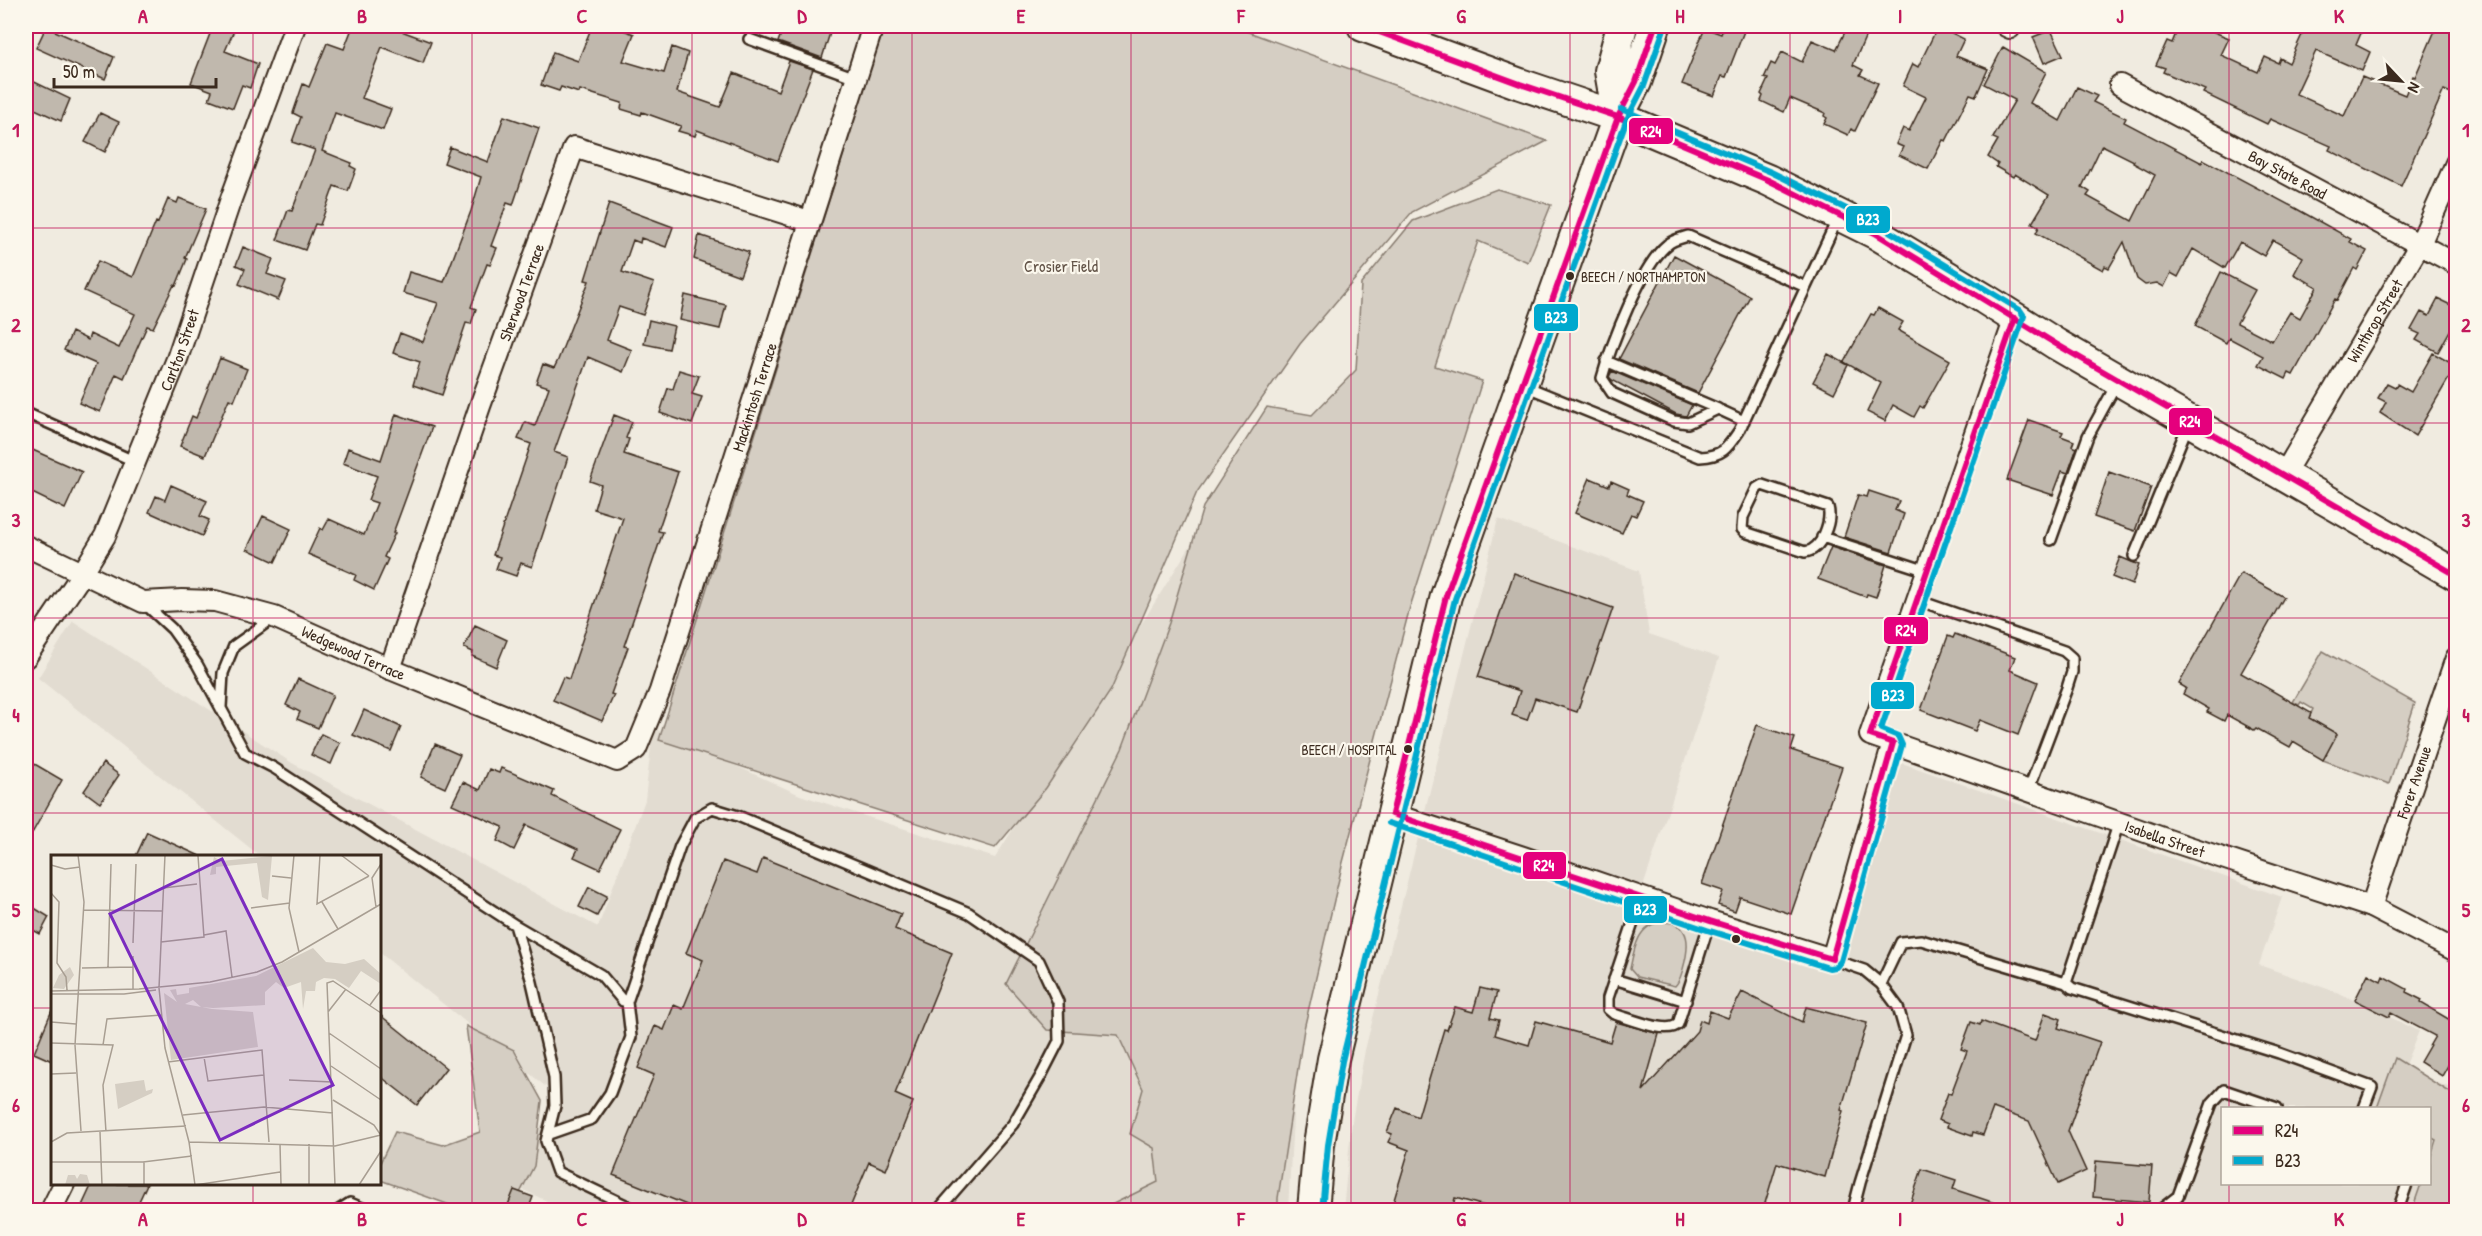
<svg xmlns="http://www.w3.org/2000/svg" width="2482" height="1236" font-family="'Patrick Hand',sans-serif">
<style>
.built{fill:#e2dcd1;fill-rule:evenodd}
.green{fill:#d5cec3;stroke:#887c70;stroke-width:1.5}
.building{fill:#c0b8ad;stroke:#3b2a1e;stroke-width:1.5;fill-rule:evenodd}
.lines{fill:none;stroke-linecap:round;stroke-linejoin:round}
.lane-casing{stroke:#3b2a1e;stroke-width:14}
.street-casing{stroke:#3b2a1e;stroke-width:24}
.primary-casing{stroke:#3b2a1e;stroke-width:34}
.lane{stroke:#fbf7ec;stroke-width:9}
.street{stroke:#fbf7ec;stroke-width:20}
.primary{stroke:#fbf7ec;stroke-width:30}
.bus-1-casing{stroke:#fbf7ec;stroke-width:10}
.bus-2-casing{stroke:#fbf7ec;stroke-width:10}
.bus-1{stroke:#e5007d;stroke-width:6}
.bus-2{stroke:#00a9ce;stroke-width:6}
.grid{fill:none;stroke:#c2185b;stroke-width:1.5;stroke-opacity:0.55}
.bus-dot{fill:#3b2a1e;stroke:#fbf7ec;stroke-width:2}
.labels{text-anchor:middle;stroke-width:4.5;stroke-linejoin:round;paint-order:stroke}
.bus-label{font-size:14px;fill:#3b2a1e;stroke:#fbf7ec;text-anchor:start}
.street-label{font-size:16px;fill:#3b2a1e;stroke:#fbf7ec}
.park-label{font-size:16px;fill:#625347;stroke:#fbf7ec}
.inset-road{fill:none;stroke:#a89e92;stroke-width:1.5}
.view{fill:#7b2cbf;fill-opacity:0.15;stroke:#7b2cbf;stroke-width:3}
.inset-edge{fill:none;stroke:#3b2a1e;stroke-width:3}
.line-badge{stroke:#fbf7ec;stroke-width:2}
.badge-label{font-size:16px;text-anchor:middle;font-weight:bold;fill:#fff}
.neatline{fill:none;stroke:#c2185b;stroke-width:2}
.grid-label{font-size:20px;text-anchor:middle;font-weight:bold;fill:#c2185b}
</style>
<rect width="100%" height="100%" fill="#f0ebe0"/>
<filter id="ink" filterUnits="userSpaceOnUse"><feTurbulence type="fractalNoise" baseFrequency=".0167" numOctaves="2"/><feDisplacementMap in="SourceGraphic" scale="12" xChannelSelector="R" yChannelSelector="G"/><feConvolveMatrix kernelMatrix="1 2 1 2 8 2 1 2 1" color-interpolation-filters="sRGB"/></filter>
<g filter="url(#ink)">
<path class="built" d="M1227 487 1299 1006 1288 1210H566L515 1186 555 1094 380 953V856H260L38 678 73 621 292 763 598 927 645 800 653 728 800 795 995 858Z
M1498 519 1639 571 1649 634 1719 658 1636 908 1837 971 1899 762 2282 897 2259 965 2339 993 2419 1031 2402 1072 2456 1089V1184L2448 1210H1343L1352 1121 1365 1050ZM2222 1108H2430V1184H2222Z"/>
<path class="green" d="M884 26H1232L1547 141 1412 212 1300 344 1197 492 1111 690 1046 788 995 848 659 740Z
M1497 189 1551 205 1528 262 1478 241 1435 366 1482 381 1410 607 1342 866 1304 1029 1278 1198V1210H1101L1158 1182 1154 1148 1130 1134 1143 1089 1118 1035 1047 1030 1006 984 1122 749 1169 623 1203 507 1267 407 1312 415 1356 370 1361 284 1413 221Z
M2323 651 2415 703 2389 784 2323 760 2337 734 2309 718 2313 709 2301 702 2299 705 2293 702Z
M1662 922C1693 922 1689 948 1683 969 1681 975 1680 981 1675 986L1637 977 1630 969C1634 949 1638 924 1662 922Z
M466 1026 514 1050 542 1101 534 1166 511 1210H464L380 1180V1163L395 1132 443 1145 480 1132Z
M2395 1058 2456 1096V1210H2412L2421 1184H2430V1159L2436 1140 2430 1137V1108H2377Z"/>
<path class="building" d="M213 26H236L225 51 258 64 250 88 242 85 233 108 209 99 212 91 191 83Z
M353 26H388L431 42 423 63 382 47 362 98 391 109 383 130 335 113 322 151 352 163 350 166 356 169 348 191 334 186 320 225 315 224 305 250 277 240 288 210 292 211 315 150 292 142 301 117 293 113 303 84 309 87 327 43 344 49Z
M592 26H612L634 34 623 61 664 73 672 47 688 53 677 92 720 107 734 73 778 91 789 61 813 69 778 161 697 130 695 136 678 131 681 126 642 112 641 115 621 109 622 103 580 90 579 93 561 87 559 91 541 85 553 52 578 61Z
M784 26H808L830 33 822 58 778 42Z
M1724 26H1746L1726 77 1722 76 1714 96 1682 84 1705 28 1721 34Z
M1848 26H1870L1853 65 1863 70 1860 75 1878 83 1855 131 1851 129 1848 135 1824 124 1827 118 1824 116 1825 113 1790 98 1784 112 1761 101 1763 96 1761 94 1768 79 1764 78 1771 63 1775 65 1782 52 1802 62 1812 40 1836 50Z
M1938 26 1964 39 1956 56 1988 69 1976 96 1970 94 1946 141 1943 140 1928 169 1899 155 1903 147 1896 144 1903 128 1909 131 1926 97 1903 86 1913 64 1918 67Z
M2179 26H2199L2229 38 2221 55 2258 72 2265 57 2278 63 2280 58 2289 63 2306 26H2364L2356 45 2370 52 2362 71 2316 51 2296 94 2344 116 2362 77 2405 95 2413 76 2415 77 2437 26H2457V80L2451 93 2444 90 2401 186 2329 150 2331 146 2270 119 2267 124 2203 93 2205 90 2163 72 2165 68 2156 65 2167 41 2172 43Z
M46 27 114 57 105 79 36 48Z
M2051 30 2063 55 2044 63 2033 37Z
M2003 47 2046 72 2030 103 2060 121 2077 87 2097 96 2093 102 2126 118 2124 122 2202 163 2203 159 2295 208 2351 239 2350 242 2367 251 2357 270 2354 268 2337 300 2335 299 2293 375 2289 373 2286 379 2258 365 2263 356 2229 338 2226 343 2195 326 2221 272 2255 290 2237 323 2272 341 2290 312 2300 318 2317 287 2294 274 2303 257 2273 240 2264 256 2240 242 2225 268 2193 249 2178 277 2171 273 2164 287 2157 283 2145 285 2137 279 2124 242 2109 268 2105 266 2103 270 2036 233 2039 227 2032 223 2049 195 2015 174 2013 177 1996 167 1998 164 1988 157 1998 140 1993 138 2015 100 1984 84ZM2102 145 2134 161 2133 163 2155 175 2132 221 2087 196 2090 192 2082 187Z
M26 78 70 99 61 121 26 105Z
M100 113 119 122 105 152 85 142Z
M504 116 539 128 513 205 507 203 491 246 497 248 490 265 487 264 471 307 476 309 471 324 466 323 442 395 413 385 420 362 393 353 400 333 423 342 438 303 403 293 409 272 444 282 471 211 481 177 444 163 450 147 488 162Z
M179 198 206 209 185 258 187 259 176 286 174 285 153 328 147 326 124 378 116 374 100 412 79 403 96 364 64 350 72 332 88 340 90 334 119 348 135 314 84 291 98 261 133 277 156 222 158 223 168 199 177 203Z
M609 203 673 227 666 247 641 238 640 243 633 240 622 272 654 283 643 315 619 307 607 340 632 350 623 372 588 357 554 452 568 457 532 567 521 563 516 576 496 569 500 557 493 555 531 444 518 439 525 422 535 426 549 387 536 383 543 364 554 368 558 360 589 281 585 280Z
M699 235 749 252 740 276 694 259Z
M243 247 273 259 267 274 286 281 278 300 239 284 245 269 236 265Z
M1674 255 1750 296 1698 393 1619 359Z
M685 295 726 305 720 329 680 320Z
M2438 299 2457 308V318L2438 352 2416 340 2420 334 2411 330 2421 312 2429 316Z
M1878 308 1903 322 1898 330 1950 360 1923 408 1920 406 1914 417 1893 405 1885 421 1867 412 1881 383 1844 362 1871 314 1874 315Z
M649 320 674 326 669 349 644 344Z
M2433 353 2456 366 2415 436 2380 413 2386 402 2378 398 2387 383 2395 387 2397 384 2411 392Z
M1828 354 1848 365 1834 393 1813 382Z
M220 358 247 369 234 401 229 399 205 456 180 446 192 416 196 418Z
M679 370 699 376 692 394 702 397 692 424 660 413 668 388 673 389Z
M1612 371 1692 405 1686 416 1676 414 1612 380 1609 377Z
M396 414 432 427 393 533H395L384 557 388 559 374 590 354 580 356 575 308 554 320 528 323 530 329 519 364 535 377 503 368 500 377 476 343 463 348 448 381 460Z
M614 415 632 422 626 438 629 439 624 454 678 472 658 531 663 532 624 646 628 647 611 694 614 695 602 721 553 700 563 677 569 679 623 518 594 509 601 485 590 481Z
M2029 420 2063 432 2061 436 2074 441 2072 446 2077 448 2068 473 2062 471 2053 495 2007 480Z
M26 447 82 472 65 509 26 490Z
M2109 472 2151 487 2135 531 2094 517Z
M1590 478 1609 486 1611 481 1629 489 1627 494 1643 501 1636 516 1631 514 1622 533 1575 513Z
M171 485 207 501 200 516 209 520 202 536 149 512 156 496 165 500Z
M1869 491 1899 501 1895 510 1904 514 1891 552 1844 537 1858 495 1867 497Z
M263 516 291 529 275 562 247 549Z
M1831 547 1886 565 1876 597 1867 594 1866 597 1818 579Z
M2120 557 2139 565 2132 585 2112 577Z
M1514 573 1613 608 1577 712 1535 698 1527 720 1512 715 1520 691 1478 677Z
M2241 573 2284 597 2241 673 2311 713 2309 718 2337 734 2323 760 2293 742 2290 747 2256 728 2254 730 2227 715 2224 721 2207 712 2209 709 2183 694 2186 688 2179 684Z
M475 625 507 640 496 667 472 656 473 652 464 648Z
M1955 634 2015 657 2010 670 2038 682 2018 735 1980 720 1975 731 1921 710 1948 636 1953 638Z
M298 679 333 695 318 728 297 719 300 712 286 705Z
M364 710 401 727 391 751 353 735Z
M1757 725 1795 738 1791 750 1842 767 1791 914 1740 897 1735 911 1718 905 1723 891 1702 884Z
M321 734 340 743 331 764 311 755Z
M435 744 460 755 445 788 421 777Z
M26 759 62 780 26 844Z
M103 763 119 775 100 803 84 791Z
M501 768 554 791 552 796 620 829 600 869 574 857 578 849 526 825 514 850 497 841 503 827 452 804 463 782 480 790 489 769 499 773Z
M147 832 200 856H136Z
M763 858 901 914 895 929 952 953 895 1094 913 1102 886 1170 869 1162 849 1210H699L613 1175 654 1075 638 1068 655 1026 664 1030 674 1005 683 1009 703 960 686 953 723 861 757 874Z
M589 887 607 896 597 916 579 907Z
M31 906 49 917 40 934 26 926V916Z
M2368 974 2381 981 2383 976 2407 989 2406 992 2422 1000 2421 1003 2457 1024V1065L2450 1062 2442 1076 2420 1062 2435 1036 2391 1013 2389 1017 2355 1000Z
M1480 988 1497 992 1490 1018 1499 1020 1495 1035 1529 1045 1536 1021 1610 1042 1616 1022 1659 1034 1643 1091 1697 1031 1700 1020 1707 1023 1710 1011 1728 1018 1742 992 1802 1022 1806 1007 1867 1023 1841 1110 1843 1111 1825 1177 1777 1163 1763 1210H1500L1455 1198 1452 1210H1391L1409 1150 1388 1142 1392 1134 1387 1132 1397 1108 1418 1117 1444 1029 1447 1030 1455 1007 1473 1012Z
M52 1010V1061L34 1053Z
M2045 1013 2061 1019 2058 1028 2100 1042 2068 1131 2086 1171 2058 1184 2029 1121 1993 1108 1983 1135 1973 1132 1972 1136 1947 1127 1948 1124 1938 1120 1948 1093 1951 1094 1967 1051 1961 1049 1971 1022 1980 1025 1981 1021 2035 1041Z
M380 1015 446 1068 417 1105 380 1076Z
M2096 1161 2152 1166 2149 1202 2093 1197Z
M1922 1169 1956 1180 1953 1189 2007 1207V1210H1908Z
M92 1184H147L135 1210H80Z
M514 1190 533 1197 528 1210H506Z"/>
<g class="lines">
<g class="lane-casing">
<path id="lane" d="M749 39 856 78
M1606 361 1718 409
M1525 386 1700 457C1722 456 1727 449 1739 431L1838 218
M26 413 136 462
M1744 421 1718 409 1688 423 1674 421 1612 393 1602 378C1611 345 1641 266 1667 245 1672 240 1682 238 1688 236L1806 287
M1762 485 1828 507C1832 521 1822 550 1805 552L1745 532 1742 529 1743 517 1757 488Z
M1822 537 1927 571
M2051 540 2088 436 2116 385
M2134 556 2188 425
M1917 600 2047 645 2064 651 2072 658V672L2067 688 2028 791
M145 604 172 629 197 664 245 753 274 768 515 925 601 975 623 1001 627 1002 680 846 695 818 712 808 738 816 969 913 1039 961 1058 1002 1059 1041 1042 1074 1013 1124 938 1210
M221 707 223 673 234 646 273 618
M1641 899 1608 998V1009L1614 1014C1629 1018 1667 1035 1678 1024L1710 921
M515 925 532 982 554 1077 555 1106 546 1141 557 1172 636 1210
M1832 959 1864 970 1881 984 1898 1007 1906 1035 1860 1183 1853 1210
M1614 979 1686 1001
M2066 983 2119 822
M1881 984 1901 942 1921 940 2066 983 2072 988 2279 1053 2372 1087 2364 1108
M549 1134 592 1119 610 1093 631 1037 627 1002
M339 1210 350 1203 367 1210
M2160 1210 2178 1196 2212 1103 2224 1090 2277 1108
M2398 1210 2407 1184"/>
</g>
<g class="street-casing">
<g id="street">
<path d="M2006 26 2010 28"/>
<path id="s1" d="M2120 85 2456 264"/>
<path id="s2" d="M2015 318 1870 735 2174 842 2371 907 2456 951"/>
<path id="s3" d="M2284 474 2420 244 2456 163"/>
<path id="s4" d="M26 546 143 602 182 600 215 601 274 617 390 669 617 761 620 759 636 749 660 691 873 26"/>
<path id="s5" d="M26 657 78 580 105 536 177 359 231 199 295 26"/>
<path id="s6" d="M390 669 480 406 574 147 809 221"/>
<path d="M1392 814 1523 857 1710 921 1832 959 1893 743"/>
<path id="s7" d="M2371 907 2456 658"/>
<path d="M51 1210 64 1184"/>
</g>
</g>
<g class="primary-casing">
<path id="primary" d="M1363 26 1520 84 1618 117 1768 180 1875 233 1985 299 2056 344 2456 575
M1618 117 1610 71 1622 26
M1313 1210 1319 1144 1333 1059 1446 596 1618 117 1636 82 1655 26"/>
</g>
<use href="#lane" class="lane"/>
<use href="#street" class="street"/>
<use href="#primary" class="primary"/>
<g class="bus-1-casing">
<path id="bus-1" d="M1363 26 1520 84 1618 117 1768 180 1875 233 2056 344 2456 575
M1655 26 1636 82 1618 117 1446 596 1392 814 1710 921 1832 959 1893 743 1870 735 2015 318"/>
</g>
<g class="bus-2-casing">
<path id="bus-2" d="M1389 823 1707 930 1829 968 1836 967 1841 961 1902 745 1898 736 1881 729 2024 316 2020 310 1879 225 1771 172 1621 109
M1322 1210 1328 1145 1342 1061 1455 599 1626 121 1644 86 1664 29"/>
</g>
<use href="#bus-1" class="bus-1"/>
<use href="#bus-2" class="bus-2"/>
</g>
</g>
<path class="grid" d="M253 26V856M472 26V1210M692 26V1210M912 26V1210M1131 26V1210M1351 26V1210M1570 26V1210M1790 26V1210M2010 26V1210M2229 26V1108M26 228H2456M26 423H2456M26 618H2456M26 813H2456M26 1008H52M380 1008H2456M253 1184V1210M2229 1184V1210"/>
<g class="bus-dot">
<circle cx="1570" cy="276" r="5"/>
<circle cx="1408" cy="749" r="5"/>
<circle cx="1736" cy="939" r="5"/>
</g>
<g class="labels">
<g class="bus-label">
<text x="1581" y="282">BEECH / NORTHAMPTON</text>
<text x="1397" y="755" text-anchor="end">BEECH / HOSPITAL</text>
</g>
<g class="street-label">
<text dy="6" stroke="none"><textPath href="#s1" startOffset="190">Bay State Road</textPath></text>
<text dy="6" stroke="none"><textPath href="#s6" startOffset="399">Sherwood Terrace</textPath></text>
<text dy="6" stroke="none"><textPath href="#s3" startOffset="178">Winthrop Street</textPath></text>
<text dy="6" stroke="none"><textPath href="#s5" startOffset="345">Carlton Street</textPath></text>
<text dy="6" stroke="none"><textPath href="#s4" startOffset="1029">Mackintosh Terrace</textPath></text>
<text dy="6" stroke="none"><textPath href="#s4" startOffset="350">Wedgewood Terrace</textPath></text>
<text dy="6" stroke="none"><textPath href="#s7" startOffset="132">Forer Avenue</textPath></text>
<text dy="6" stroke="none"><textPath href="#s2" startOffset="754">Isabella Street</textPath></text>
</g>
<g class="park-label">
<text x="1061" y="272">Crosier Field</text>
</g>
</g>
<g transform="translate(51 855)">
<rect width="330" height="330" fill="#f0ebe0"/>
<path d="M221 1 217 45 211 42 206 8 165 12V19L159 20 163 2 170 6ZM262 93 275 107 294 109 313 104 330 119V129L310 116 298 133 284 124 273 123 265 127 264 136H255L252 154 250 127 233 133 225 127 214 137V150L162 153 150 152 142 145 134 149 161 154 202 157 207 192 120 205 113 138 126 147 119 135 125 134 126 140 138 138V133L205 121ZM19 112 23 120 13 134 2 133 8 120ZM93 225 95 236 102 234 101 238 67 254 64 229ZM29 319 36 320 39 330H14L17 320H24L26 324Z" fill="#d5cec3"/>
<path class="inset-road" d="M27 0 33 47 24 190 30 276M114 0 108 133 114 193 138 287 144 330M243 0 238 53 248 97M269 0 266 49 318 21M290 0 318 21M0 10 14 14 29 12M221 21 240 23M112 33 146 29M0 38 8 47 6 108 15 122 16 135M271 47 287 74M325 52 321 23 330 9M200 53 239 48M33 55 111 56M153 80 175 76 181 122M110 87 153 82 147 1M82 88 85 9M57 112 60 9M31 113 82 112M82 135V101M0 136 88 134 159 127 206 117 231 107 330 49M0 139H73L105 135M319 150 330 135M277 157 295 134M0 167 25 169M278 178 330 214M0 188 62 190 52 230 55 277M52 190 56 164 111 160M153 202 157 226 213 220M117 207 211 195 218 287M280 211 330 245M0 219 25 218M238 225 281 227M282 245 323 270 329 279M132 260 213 252 282 258M49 277 51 330M0 287 16 278 135 271M138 287 284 291 330 280M229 289 230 330M258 289V330M0 307H92L141 301M93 307V330M144 330 229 317M284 330 276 128 282 126 330 158M308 330 330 296"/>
<path class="view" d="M171 4 282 230 169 285 59 59Z"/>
<rect width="330" height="330" class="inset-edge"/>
</g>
<g class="line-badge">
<rect x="1628" y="117" width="46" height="28" rx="6" fill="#e5007d"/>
<rect x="1845" y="205" width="46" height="29" rx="6" fill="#00a9ce"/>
<rect x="1533" y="303" width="46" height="29" rx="6" fill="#00a9ce"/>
<rect x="2168" y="407" width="45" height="29" rx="6" fill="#e5007d"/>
<rect x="1883" y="616" width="46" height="29" rx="6" fill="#e5007d"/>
<rect x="1870" y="681" width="45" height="29" rx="6" fill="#00a9ce"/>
<rect x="1522" y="851" width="45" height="29" rx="6" fill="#e5007d"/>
<rect x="1623" y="895" width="45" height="29" rx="6" fill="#00a9ce"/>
</g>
<g class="badge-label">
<text x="1651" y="137">R24</text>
<text x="1868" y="225">B23</text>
<text x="1556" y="323">B23</text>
<text x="2190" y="427">R24</text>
<text x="1906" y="636">R24</text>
<text x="1893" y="701">B23</text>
<text x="1544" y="871">R24</text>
<text x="1645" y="915">B23</text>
</g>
<rect width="2482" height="1236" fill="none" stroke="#fbf7ec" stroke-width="66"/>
<rect x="2221" y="1107" width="210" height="78" fill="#fbf7ec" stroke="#aea59a" stroke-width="1.5"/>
<rect x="2233" y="1126" width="30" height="9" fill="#e5007d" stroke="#aea59a" stroke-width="1.5"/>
<text x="2275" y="1137" font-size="18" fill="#3b2a1e">R24</text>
<rect x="2233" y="1156" width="30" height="9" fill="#00a9ce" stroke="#aea59a" stroke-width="1.5"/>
<text x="2275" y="1167" font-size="18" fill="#3b2a1e">B23</text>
<g transform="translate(2401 81) rotate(116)" stroke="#fbf7ec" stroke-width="4.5" paint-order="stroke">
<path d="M0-4.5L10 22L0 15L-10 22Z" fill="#3b2a1e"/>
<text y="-9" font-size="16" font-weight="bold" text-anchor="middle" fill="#3b2a1e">N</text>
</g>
<path d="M54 78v9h162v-9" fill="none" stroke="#3b2a1e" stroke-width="3"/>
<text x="63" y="78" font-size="18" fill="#3b2a1e" stroke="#fbf7ec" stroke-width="4.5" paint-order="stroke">50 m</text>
<rect x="33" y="33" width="2416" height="1170" class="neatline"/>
<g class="grid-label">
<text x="143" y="23">A</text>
<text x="362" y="23">B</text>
<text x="582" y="23">C</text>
<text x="802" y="23">D</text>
<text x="1021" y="23">E</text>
<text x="1241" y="23">F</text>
<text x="1461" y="23">G</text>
<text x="1680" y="23">H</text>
<text x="1900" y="23">I</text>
<text x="2120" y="23">J</text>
<text x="2339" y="23">K</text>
<text x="16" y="137">1</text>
<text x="2466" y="137">1</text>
<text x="16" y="332">2</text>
<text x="2466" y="332">2</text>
<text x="16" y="527">3</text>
<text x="2466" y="527">3</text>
<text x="16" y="722">4</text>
<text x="2466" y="722">4</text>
<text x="16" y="917">5</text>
<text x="2466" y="917">5</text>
<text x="16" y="1112">6</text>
<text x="2466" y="1112">6</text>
<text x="143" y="1226">A</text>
<text x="362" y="1226">B</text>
<text x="582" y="1226">C</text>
<text x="802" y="1226">D</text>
<text x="1021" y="1226">E</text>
<text x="1241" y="1226">F</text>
<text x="1461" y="1226">G</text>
<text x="1680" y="1226">H</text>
<text x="1900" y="1226">I</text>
<text x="2120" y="1226">J</text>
<text x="2339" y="1226">K</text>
</g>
</svg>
